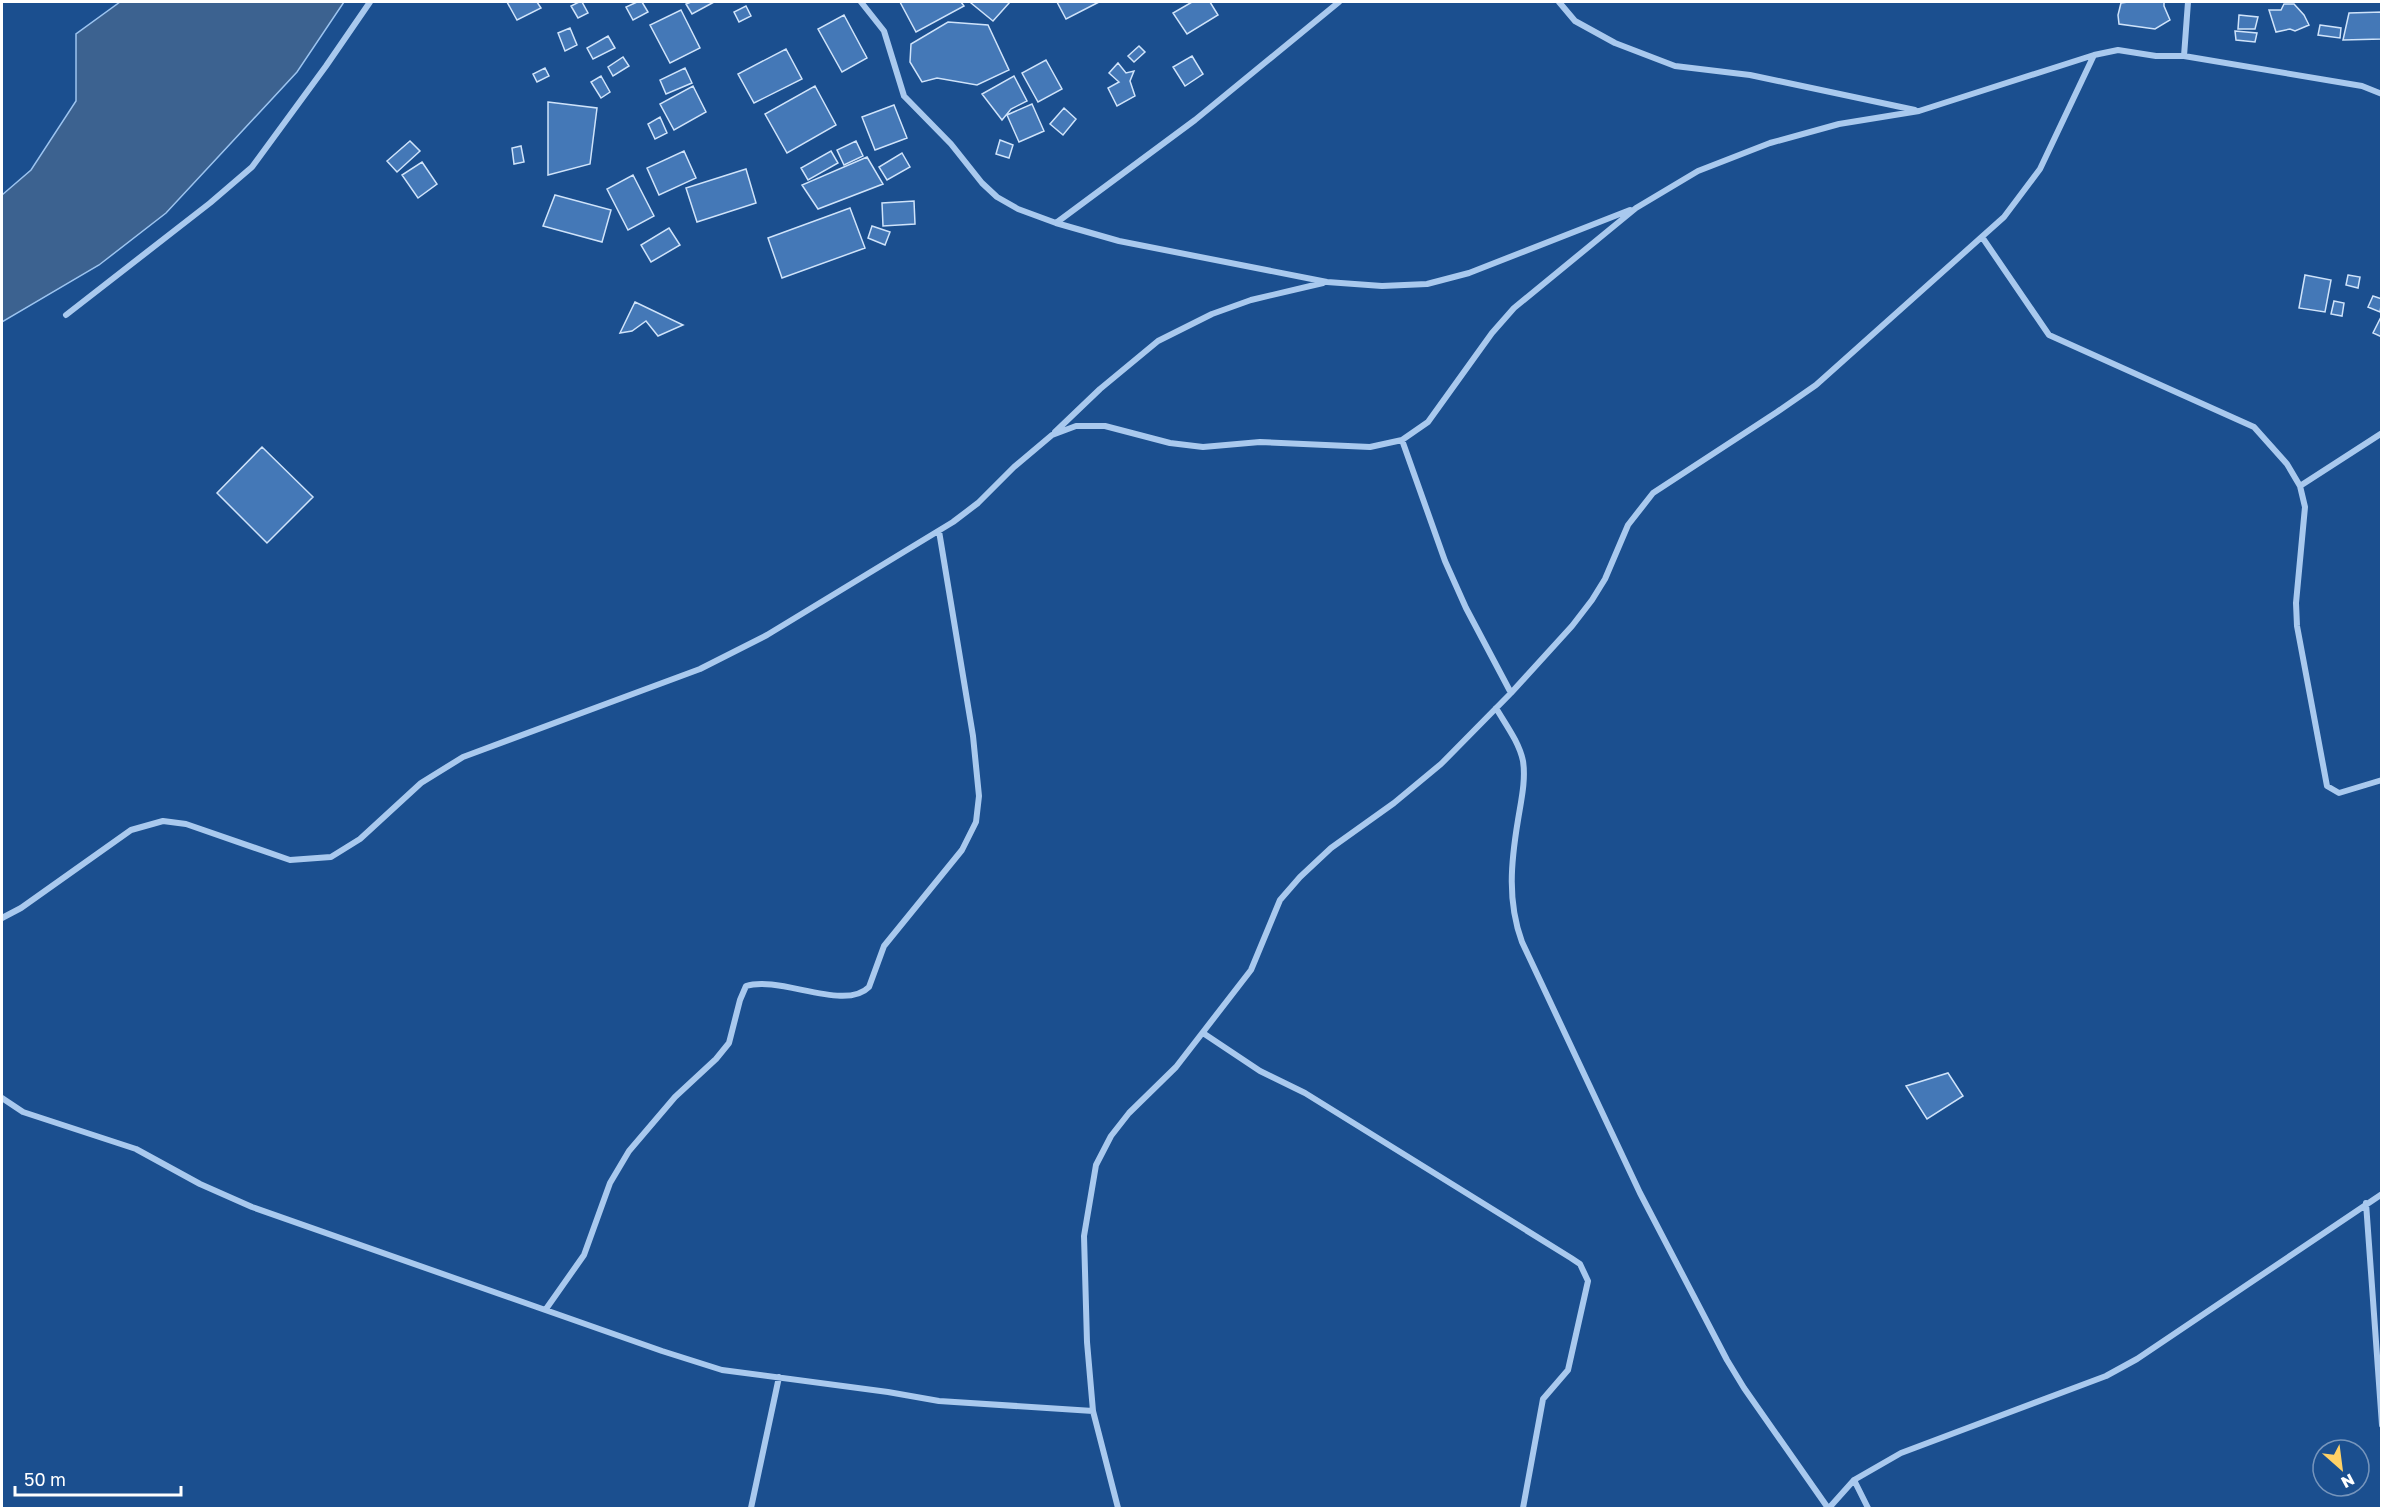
<svg xmlns="http://www.w3.org/2000/svg" width="2383" height="1510" font-family="'Golos Text',sans-serif">
<style>
.water{fill:#3c6290;stroke:#9cc4f0;stroke-width:1.5}
.building{fill:#4478b7;stroke:#cfe3fa;stroke-width:1.5}
.lines{fill:none;stroke-linecap:round;stroke-linejoin:round}
.minor{stroke:#a9c9ee;stroke-width:6}
</style>
<rect width="100%" height="100%" fill="#1b4f8f"/>
<path class="water" d="M120 2H344L297 72 166 213 99 265 2 322V195L31 170 76 101V34Z"/>
<path class="building" d="M507 2H537L541 8 517 20Z
M579 2H582L588 13 578 18 571 6Z
M637 2H642L648 12 633 20 626 7Z
M691 2H714L692 14 686 4Z
M900 2H961L964 6 916 32Z
M972 2H1010L993 21 971 3Z
M1057 2H1099L1066 19Z
M1192 2H1210L1218 15 1187 34 1173 13Z
M2128 2H2164V6L2170 20 2155 29 2119 24 2118 15 2121 3Z
M2284 4H2294L2304 15 2309 25 2295 31 2290 29 2276 32 2269 10H2281Z
M746 6 751 16 739 22 734 12Z
M681 10 700 48 670 63 650 25Z
M2382 12V39L2343 40 2349 13Z
M844 15 867 58 842 72 818 29Z
M2239 15 2258 17 2255 29H2238Z
M948 22 988 25 1009 70 977 85 937 78 922 82 910 62 911 44Z
M2320 25 2341 28 2340 38 2318 35Z
M570 28 577 45 565 51 558 33Z
M2235 31 2257 33 2255 42 2236 40Z
M608 36 615 48 593 59 587 48Z
M1139 46 1145 52 1134 62 1128 56Z
M786 49 802 79 754 103 738 74Z
M1192 56 1203 74 1185 86 1173 67Z
M623 57 629 66 613 76 608 67Z
M1046 60 1062 89 1038 102 1022 73Z
M1118 63 1126 73 1134 71 1130 81 1135 96 1117 106 1108 88 1119 82 1109 73Z
M545 68 549 76 537 82 533 74Z
M685 68 692 83 666 94 660 80Z
M601 76 610 92 601 98 591 82Z
M1014 76 1027 101 1011 109 1002 120 982 94Z
M693 86 706 112 674 130 660 104Z
M815 86 836 125 787 153 765 114Z
M548 102 597 108 590 164 548 175Z
M1032 104 1044 131 1019 142 1007 115Z
M894 105 907 138 875 150 862 117Z
M1064 108 1076 119 1063 135 1050 124Z
M660 117 667 133 655 139 648 124Z
M1000 140 1013 145 1009 158 996 154Z
M410 141 420 151 397 172 387 161Z
M856 141 863 156 844 165 837 150Z
M521 146 524 162 514 164 512 148Z
M684 151 696 178 659 195 647 168Z
M831 151 838 163 808 180 801 168Z
M902 153 910 167 887 180 879 167Z
M867 157 883 184 818 209 802 185Z
M422 162 437 184 418 198 402 175Z
M746 169 756 203 697 222 686 188Z
M633 175 654 216 628 230 607 189Z
M555 195 611 210 602 242 543 226Z
M914 201 915 224 883 226 882 203Z
M850 208 865 248 782 278 768 238Z
M872 226 890 232 885 245 868 238Z
M669 228 680 245 651 262 641 245Z
M2305 275 2331 280 2325 312 2299 308Z
M2348 275 2360 277 2358 288 2346 285Z
M2373 296 2382 299 2380 312 2368 307Z
M2334 301 2344 303 2342 316 2331 314Z
M635 302 683 325 658 336 646 321 632 331 620 333Z
M2381 317 2382 318V337L2373 333Z
M262 447 313 497 267 543 217 493Z
M1948 1073 1963 1096 1927 1119 1906 1086Z"/>
<g class="lines">
<path class="minor" d="M861 2 884 31 904 96 951 144 982 183 997 197 1018 209 1056 223 1119 241 1327 282 1382 286 1427 284 1469 273 1630 210
M1559 2 1575 21 1615 43 1675 66 1750 75 1915 110
M2184 56 2188 2
M1056 223 1195 120 1339 2
M1982 237 2049 335 2254 427 2287 464 2300 486 2305 507 2296 603 2297 626 2327 786 2339 793 2382 780
M66 315 210 203 252 167 326 66 370 2
M1055 432 1100 389 1158 341 1212 314 1251 300 1323 283
M1402 440 1445 561 1466 608 1511 693
M2300 486 2382 433
M1496 708C1506 725 1519 742 1523 761 1526 780 1521 801 1518 820 1511 862 1507 901 1522 942L1640 1193 1727 1360 1744 1388 1828 1508
M2 918 21 908 131 830 163 821 186 824 290 860 331 857 360 839 421 783 463 757 700 669 767 635 953 522 978 503 1014 467 1052 435 1076 426H1105L1170 443 1203 447 1260 442 1370 447 1402 440 1428 422 1492 333 1514 308 1636 208 1698 171 1770 143 1839 124 1919 111 2094 55 2118 50 2156 56H2184L2362 86 2382 94
M1203 1033 1260 1071 1305 1093 1571 1258 1580 1264 1588 1281 1568 1370 1543 1399 1523 1508
M2 1098 23 1112 136 1149 200 1184 252 1207 662 1351 722 1370 888 1392 939 1401 1093 1411
M2366 1203 2382 1425
M546 1309 584 1255 610 1183 629 1151 675 1097 716 1059 729 1043 740 1000 746 986C779 975 845 1012 869 987L884 946 962 850 976 822 979 796 973 736 939 531
M1854 1480 1868 1508
M751 1508 779 1377
M1118 1508 1093 1411 1087 1342 1084 1236 1096 1165 1111 1136 1129 1113 1176 1067 1251 970 1280 900 1300 877 1331 848 1394 803 1441 764 1511 693 1572 626 1592 600 1605 579 1628 525 1653 493 1777 412 1816 385 2004 217 2040 169 2094 55
M1829 1508 1854 1480 1901 1453 2106 1376 2137 1359 2382 1194"/>
</g>
<rect width="2383" height="1510" fill="none" stroke="#ffffff" stroke-width="6"/>
<g transform="translate(2341 1468) rotate(152)"><circle r="28" fill="#1b4f8f" stroke="#7695bc" stroke-width="1.5"/>
<path d="M0-4.5L10 22L0 15L-10 22Z" fill="#ffd166"/>
<text y="-9" font-size="16" font-weight="bold" text-anchor="middle" fill="#ffffff">N</text>
</g>
<path d="M15 1486v9h166v-9" fill="none" stroke="#ffffff" stroke-width="3"/>
<text x="24" y="1486" font-size="18" fill="#ffffff" stroke="#1b4f8f" stroke-width="4.5" paint-order="stroke">50 m</text>
</svg>
